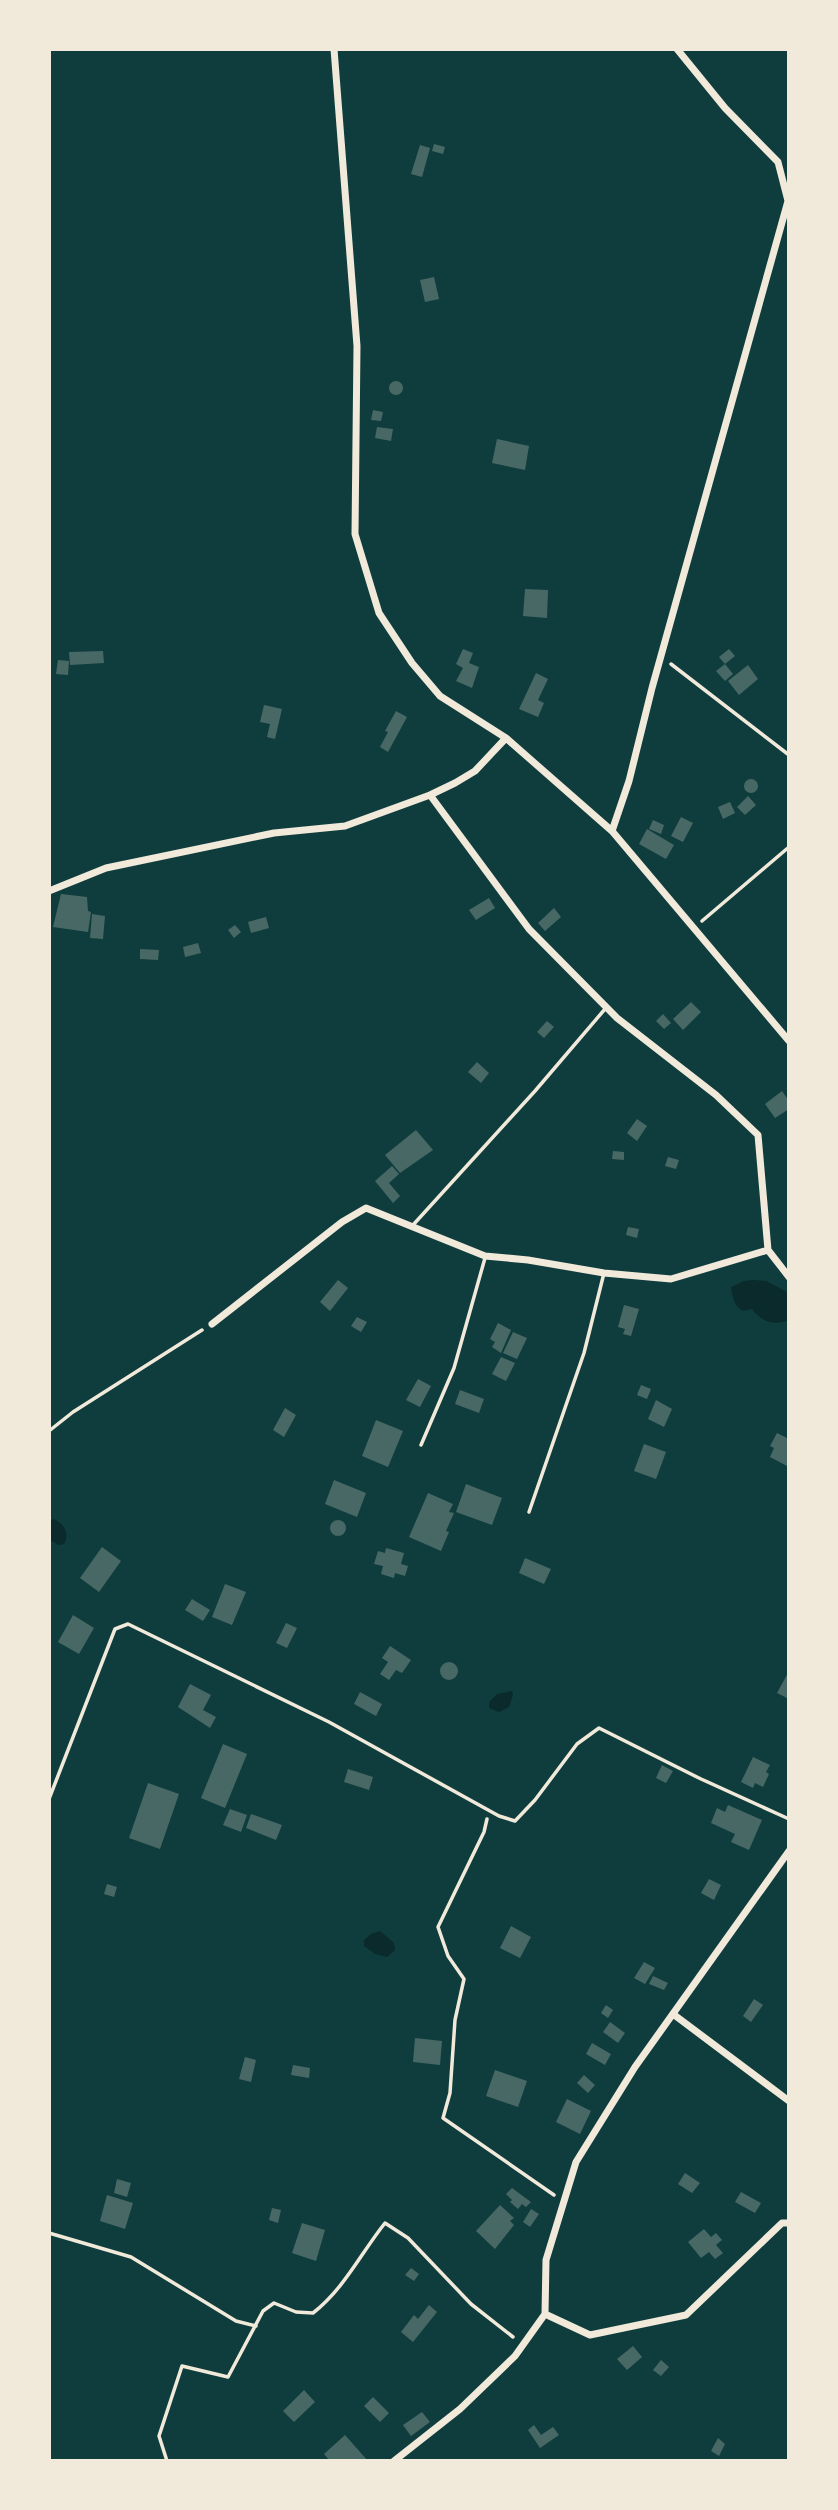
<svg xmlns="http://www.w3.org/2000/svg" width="838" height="2510" font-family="Barlow,sans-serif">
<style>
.water{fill:#0a2a2b}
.building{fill:#486865}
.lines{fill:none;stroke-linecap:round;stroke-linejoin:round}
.path{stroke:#f1e9da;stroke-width:3.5}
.service{stroke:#f1e9da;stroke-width:3.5}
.minor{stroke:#f1e9da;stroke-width:7}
</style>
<rect width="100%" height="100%" fill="#0f3d3e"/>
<path class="water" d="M753 1280 766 1281 789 1293V1320C775 1326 761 1322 752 1309L743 1311C733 1305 733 1298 731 1287L744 1281Z
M53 1519C64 1523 70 1533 64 1544L58 1545 49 1539V1522Z
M512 1691 513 1695 509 1707 499 1712 489 1708V1702L497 1694Z
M380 1931 394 1943 395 1950 387 1957 375 1954 364 1946V1940L371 1934Z"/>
<path class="building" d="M434 144 445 147 443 154 432 151Z
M420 145 430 148 422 177 411 174Z
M434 277 439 299 425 302 420 280Z
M389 388a7 7 0 1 1 14 0a7 7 0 1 1-14 0Z
M373 410 383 412 381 421 371 420Z
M377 427 393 429 391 441 375 438Z
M497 439 529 446 525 470 492 463Z
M525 589 548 590 547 618 523 616Z
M463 649 473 653 469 663 479 667 472 688 456 681 463 668 456 664Z
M729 649 735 656 725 664 719 657Z
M103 651 104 663 70 665 69 652Z
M58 660 69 661 68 675 56 674Z
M725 664 733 674 725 681 716 671Z
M748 665 758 679 739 695 728 681Z
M536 673 548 679 538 700 544 703 538 717 519 709Z
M264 705 282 709 275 739 267 737 270 724 260 722Z
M396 711 407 717 388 752 380 747 388 732 385 731Z
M744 786a7 7 0 1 1 14 0a7 7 0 1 1-14 0Z
M748 796 756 805 745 815 737 807Z
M730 802 735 813 723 819 718 807Z
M681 817 693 823 683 842 671 836Z
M653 820 664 825 661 834 649 829Z
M647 829 674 845 666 859 639 844Z
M61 894 87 897 88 911 91 912 88 932 53 927Z
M489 898 495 908 476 920 469 910Z
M554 908 561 917 545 931 538 923Z
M92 914 105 916 103 939 90 938Z
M266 917 269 928 251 933 248 922Z
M235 925 241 932 234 938 228 930Z
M198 943 201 953 185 957 183 947Z
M140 949 159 950 158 960 140 959Z
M691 1002 701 1012 683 1030 673 1019Z
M663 1014 671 1023 664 1029 656 1021Z
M547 1021 554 1027 544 1038 537 1032Z
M477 1062 489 1073 481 1083 468 1072Z
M782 1091 789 1101V1109L775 1118 765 1104Z
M637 1119 647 1126 637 1141 627 1133Z
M416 1130 433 1150 400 1173 385 1155Z
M613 1151 624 1152V1160L612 1159Z
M668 1157 679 1160 676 1169 665 1166Z
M392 1166 399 1174 389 1183 400 1196 393 1203 375 1181Z
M628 1227 639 1229 637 1238 626 1235Z
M338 1280 348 1288 330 1311 320 1302Z
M624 1305 639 1309 631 1336 623 1334 625 1329 618 1327Z
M357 1317 367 1322 361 1332 351 1326Z
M498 1323 511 1330 501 1353 492 1347 495 1342 490 1339Z
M513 1332 527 1338 517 1359 503 1353Z
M501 1357 515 1363 506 1381 492 1374Z
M418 1379 431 1386 420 1407 406 1400Z
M641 1385 651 1389 647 1399 637 1395Z
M460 1390 484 1399 479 1413 455 1404Z
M656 1400 672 1409 664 1427 648 1419Z
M285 1408 296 1415 284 1437 273 1430Z
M376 1420 403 1431 388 1467 362 1456Z
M777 1433 789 1439V1467L770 1457 774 1448 770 1446Z
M644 1444 666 1452 656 1479 634 1471Z
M334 1480 366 1493 357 1517 325 1504Z
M466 1484 502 1498 492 1525 456 1512Z
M428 1493 453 1504 449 1512 454 1513 446 1531 449 1532 441 1551 409 1537Z
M330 1528a8 8 0 1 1 16 0a8 8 0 1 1-16 0Z
M102 1547 121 1561 99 1592 80 1578Z
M386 1548 404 1553 401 1564 408 1566 405 1576 395 1573 394 1578 381 1574 383 1566 374 1564 378 1551 385 1553Z
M525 1558 551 1569 544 1584 519 1573Z
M225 1584 246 1592 232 1625 212 1617Z
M192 1599 210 1610 203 1621 185 1610Z
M73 1615 94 1628 79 1654 58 1642Z
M286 1623 297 1628 287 1648 276 1643Z
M390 1646 411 1660 402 1673 396 1670 389 1680 380 1674 388 1662 382 1658Z
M440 1671a9 9 0 1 1 18 0a9 9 0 1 1-18 0Z
M789 1671V1699L777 1693Z
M190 1684 211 1695 203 1710 216 1717 210 1728 178 1707Z
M360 1692 382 1704 376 1716 354 1704Z
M223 1744 247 1754 225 1808 201 1798Z
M753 1757 770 1765 766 1772 769 1774 763 1787 755 1783 753 1788 741 1782Z
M662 1765 673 1771 666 1783 656 1778Z
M348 1769 373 1777 369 1790 344 1782Z
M148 1783 179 1794 160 1849 129 1838Z
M728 1805 762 1820 749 1850 731 1842 735 1834 711 1823 717 1808 725 1812Z
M230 1809 247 1815 241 1832 223 1825Z
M251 1814 282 1825 276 1840 246 1828Z
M709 1879 721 1885 714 1900 701 1893Z
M107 1884 117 1887 114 1897 104 1894Z
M511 1926 531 1937 520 1958 500 1948Z
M644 1962 655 1968 645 1984 634 1978Z
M653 1976 668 1983 664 1990 649 1984Z
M754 1999 763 2005 751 2022 743 2016Z
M606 2005 613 2010 608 2018 601 2013Z
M610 2022 625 2033 618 2043 603 2032Z
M415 2038 442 2041 440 2065 413 2062Z
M592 2043 611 2054 605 2065 586 2054Z
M245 2057 256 2060 251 2082 239 2079Z
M293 2065 310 2068 309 2078 291 2075Z
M495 2070 527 2081 518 2107 486 2096Z
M584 2075 595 2085 588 2093 577 2083Z
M567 2099 591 2111 580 2134 556 2122Z
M685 2173 700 2183 692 2193 678 2184Z
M117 2179 131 2183 127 2197 114 2193Z
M512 2188 531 2202 526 2207 522 2204 518 2209 510 2202 512 2200 506 2194Z
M741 2192 761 2203 755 2213 735 2202Z
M107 2195 133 2203 125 2229 100 2221Z
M500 2205 514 2218 510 2221 514 2225 495 2249 476 2231Z
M272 2208 281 2210 278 2223 269 2220Z
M531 2209 539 2214 530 2227 523 2222Z
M302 2223 325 2230 316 2261 292 2253Z
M704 2229 711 2237 716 2233 722 2240 716 2245 723 2253 715 2259 709 2252 701 2258 688 2242Z
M411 2268 419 2274 414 2281 405 2275Z
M429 2305 437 2312 413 2342 401 2332 414 2315 418 2319Z
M633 2346 642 2357 627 2370 617 2359Z
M661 2360 669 2367 661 2376 653 2370Z
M304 2390 315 2402 294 2422 283 2411Z
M373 2397 389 2413 380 2422 364 2406Z
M422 2412 430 2422 411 2436 403 2425Z
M534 2425 541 2435 553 2427 559 2435 540 2448 528 2430Z
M345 2435 368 2461H330L324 2454Z
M718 2438 725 2444 719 2456 711 2451Z"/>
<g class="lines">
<path class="path" d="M671 664 789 755
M702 921 789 847
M49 1431 73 1412 202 1330
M487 1819 484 1832 438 1927 448 1956 464 1979 455 2020 450 2093 443 2118 554 2195
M49 2233 131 2257 236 2321 256 2326
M167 2461 159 2436 182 2366 228 2377 263 2311 274 2303 296 2312 313 2313C344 2289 361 2253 385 2223L408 2238 471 2304 513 2337"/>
<path class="service" d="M413 1225 535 1091 605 1009
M421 1445 454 1368 485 1258
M529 1512 584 1353 604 1273
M49 1799 115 1629 128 1624 329 1722 499 1816 515 1821 535 1800 577 1744 599 1728 701 1779 789 1819"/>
<path class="minor" d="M334 49 357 346 355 534 379 613 412 663 440 696 506 738 612 831 789 1041
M430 795 529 929 617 1018 716 1095 758 1135 768 1250 789 1277
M612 831 629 781 652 688 788 201 778 162 725 108 677 49
M49 891 106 868 274 833 345 826 430 795 455 783 475 771 506 738
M212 1324 342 1222 366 1208 485 1256 528 1260 604 1273 671 1279 768 1250
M673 2014 789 2101
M545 2314 590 2335 686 2315 782 2223H789
M394 2461 460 2409 515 2356 545 2314 546 2260 576 2162 635 2067 789 1851"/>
</g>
<rect width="838" height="2510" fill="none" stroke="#f1e9da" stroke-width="102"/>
</svg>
